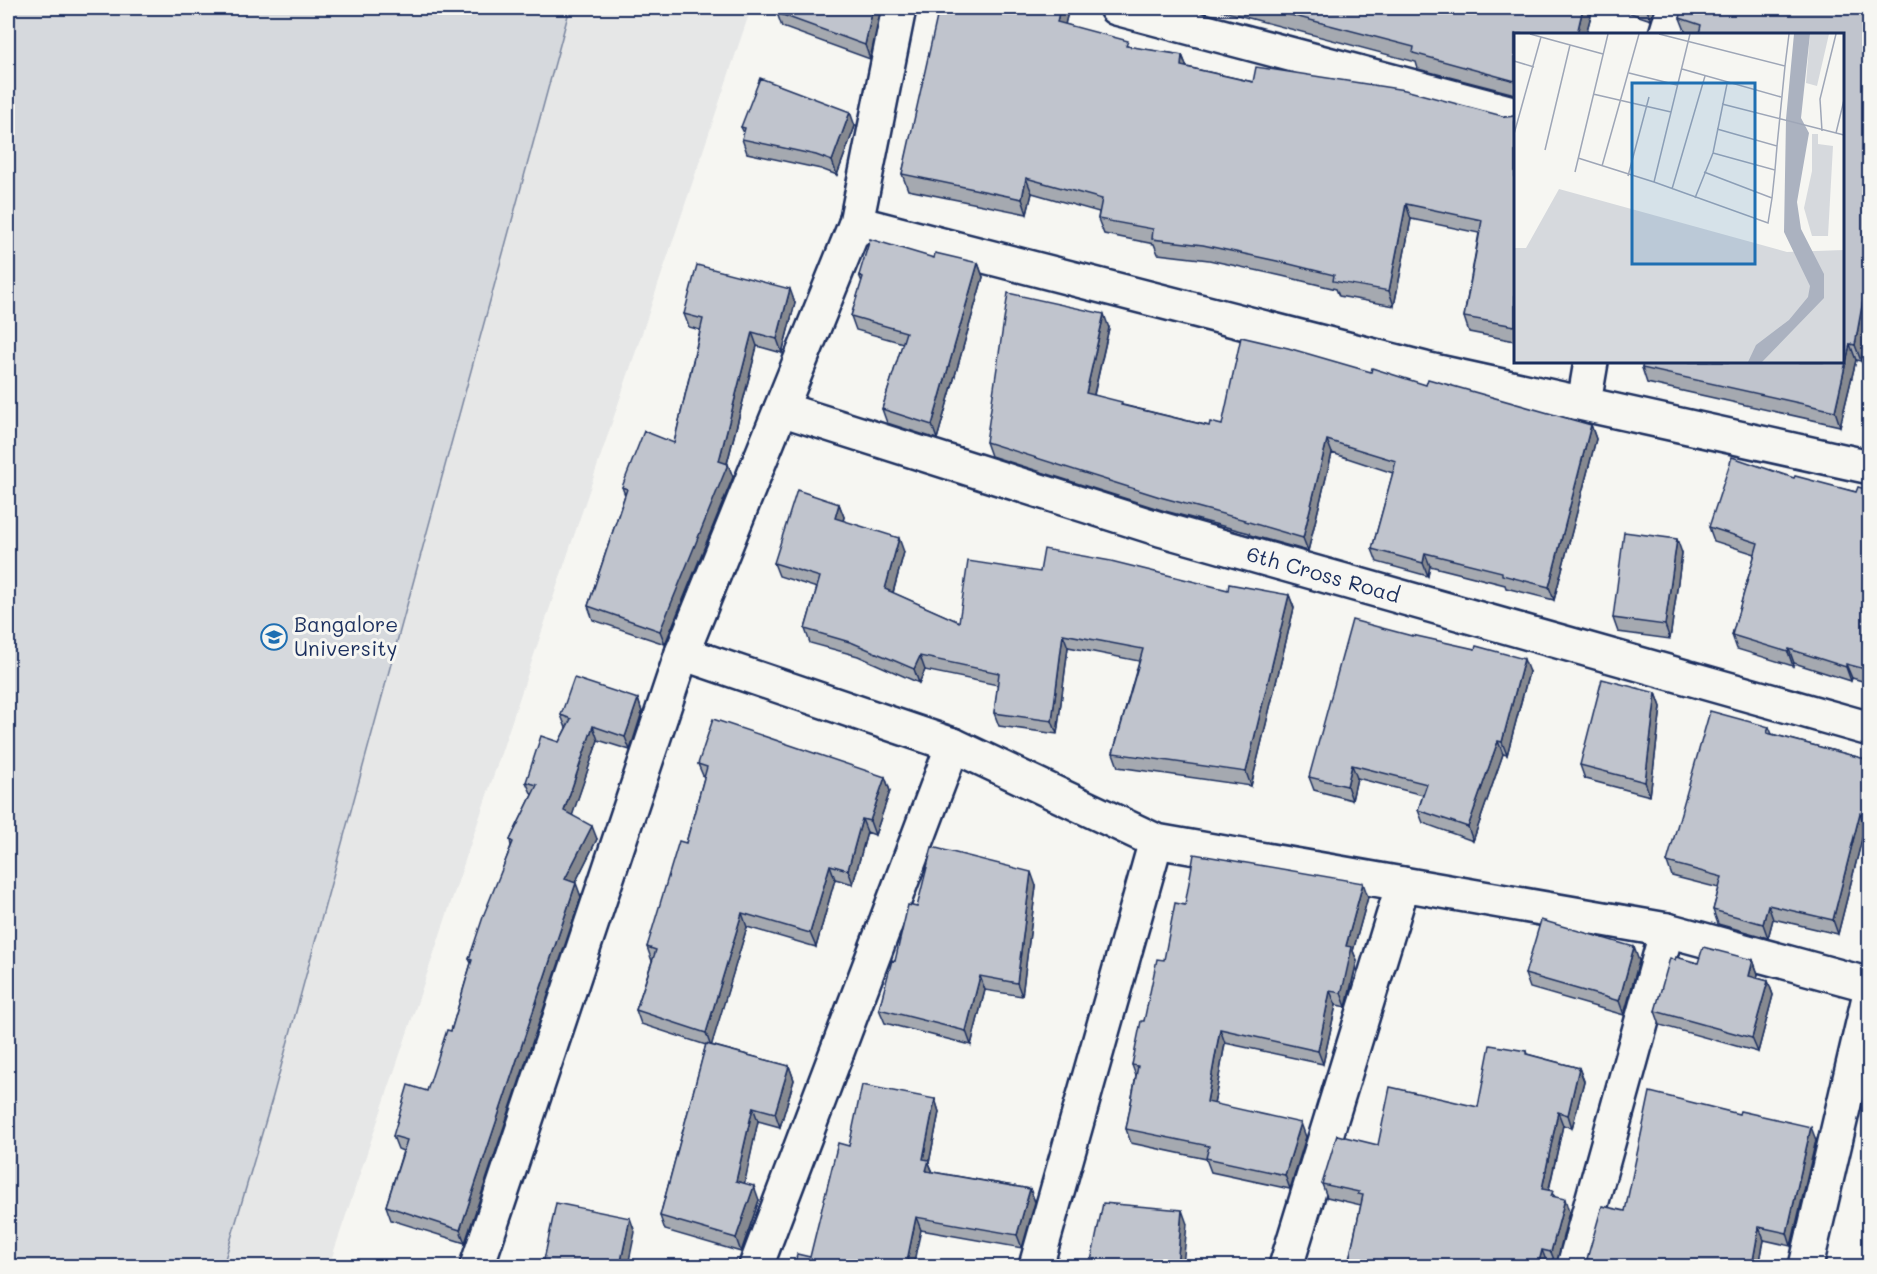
<svg xmlns="http://www.w3.org/2000/svg" width="1877" height="1274" font-family="Mali,sans-serif">
<style>
.built{fill:#e6e7e7}
.green{fill:#d6d9dd;stroke:#78849e;stroke-width:1.5}
.lines{fill:none;stroke-linecap:round;stroke-linejoin:round}
.minor-casing{stroke:#1b2f5e;stroke-width:38}
.minor{stroke:#f6f6f2;stroke-width:33}
.wall{fill:#a5a9b0;stroke:#1b2f5e;stroke-width:1.5}
.shaded-wall{fill:#868990;stroke:#1b2f5e;stroke-width:1.5}
.building{fill:#c0c4cd;stroke:#1b2f5e;stroke-width:1.5}
.labels{text-anchor:middle;stroke-width:6;stroke-linejoin:round;paint-order:stroke}
.street-label{font-size:21px;fill:#1b2f5e;stroke:#f6f6f2}
.poi-label{font-size:21px;fill:#1b2f5e;stroke:#f6f6f2;text-anchor:start}
.inset-road{fill:none;stroke:#9ea6b7;stroke-width:1.5}
.view{fill:#1f6fb2;fill-opacity:0.15;stroke:#1f6fb2;stroke-width:3}
.inset-edge{fill:none;stroke:#1b2f5e;stroke-width:3}
</style>
<rect width="100%" height="100%" fill="#f6f6f2"/>
<filter id="ink" filterUnits="userSpaceOnUse"><feTurbulence type="fractalNoise" baseFrequency=".0167" numOctaves="2"/><feDisplacementMap in="SourceGraphic" scale="12" xChannelSelector="R" yChannelSelector="G"/><feConvolveMatrix kernelMatrix="1 2 1 2 8 2 1 2 1" color-interpolation-filters="sRGB"/></filter>
<g filter="url(#ink)">
<path class="built" d="M8 8H751L329 1266H8Z"/>
<path class="green" d="M8 8H570L273 1096 223 1266H8Z"/>
<g class="lines">
<g class="minor-casing">
<g id="minor">
<path d="M1116 8 1516 114"/>
<path d="M1666 34 1674 8"/>
<path d="M856 223 899 8"/>
<path d="M1584 403 1591 362"/>
<path id="s1" d="M781 409 1160 529 1870 729"/>
<path d="M682 653 953 745 1156 841 1667 930 1870 985"/>
<path d="M477 1266 682 653 856 223 1425 369 1870 467"/>
<path d="M756 1266 953 745"/>
<path d="M1036 1266 1156 841"/>
<path d="M1286 1266 1403 884"/>
<path d="M1574 1266 1667 930"/>
<path d="M1806 1266 1870 993"/>
</g>
</g>
<use href="#minor" class="minor"/>
</g>
<path class="wall" d="M777 8H881L870 59 782 27 777 13Z
M943 8H1069L1065 24 1130 47 1182 55 1187 67 1253 82 1506 117 1515 116V341L1469 332 1464 317 1479 233 1411 219 1394 306 1339 296 1336 289 1282 276 1209 260 1158 254 1154 244 1104 234 1098 219 1099 212 1032 193 1027 214 908 190 902 174Z
M1211 8H1593L1586 34H1515V94L1418 69 1416 62Z
M1615 8H1655L1651 20Z
M1869 8 1861 361 1856 360 1840 426 1647 383 1642 368 1842 362V34H1690L1686 33 1680 18Z
M855 126 837 175 821 169 747 153 742 139 744 133 741 127Z
M934 258 978 263 983 277 937 439 887 423 882 409 903 343 856 330 851 316 862 282 859 275Z
M795 303 782 353 757 346 727 464 733 477 665 644 593 620 588 606 625 495 622 487 674 443 700 330 689 327 684 314Z
M1109 328 1094 395 1123 405 1209 426 1222 425 1371 372 1591 425 1596 439 1554 600 1506 588 1505 585 1430 566 1428 576 1377 562 1372 549 1393 473 1332 453 1308 551 1250 535 1249 533 1165 511 991 456 986 442Z
M1794 478 1856 492 1869 490V683L1852 678 1851 681 1794 663 1793 666 1737 649 1732 635 1755 554 1714 541 1709 527Z
M839 504 844 517 843 521 904 552 893 593 959 622 1040 572 1228 590 1289 595 1294 608 1251 786 1118 767 1113 753 1139 661 1068 647 1057 734 999 726 994 713 998 685 925 670 919 683 858 656 810 643 805 629 817 588 779 576 774 563Z
M1682 553 1670 639 1618 632 1613 618Z
M1529 672 1507 755 1503 754 1473 841 1423 823 1418 810 1423 795 1357 778 1352 800 1314 790 1309 777Z
M1656 693 1661 707 1650 796 1585 779 1580 765Z
M638 699 642 712 630 750 598 740 572 815 597 839 575 883 581 897 465 1243 391 1220 386 1206 403 1151 398 1149 393 1136 427 1091 451 1031 471 963 469 959 511 846 510 840 532 795 526 782 559 742 566 728 561 715Z
M1769 727 1772 734 1869 760V829L1865 827 1838 934 1773 919 1768 938 1718 924 1713 910 1719 888 1672 876 1667 862Z
M698 764 885 777 890 791 875 835 867 832 853 884 835 879 816 947 747 927 711 1045 789 1066 794 1080 780 1127 758 1121 744 1183 759 1200 741 1252 665 1230 660 1216 706 1045 641 1024 636 1010 652 961 647 947 686 843 704 778Z
M1036 886 1022 996 985 990 971 1045 885 1023 879 1009 895 961 917 907Z
M1368 897 1353 951 1357 961 1349 997 1346 1007 1336 1005 1323 1064 1225 1043 1214 1104 1306 1137 1290 1189 1211 1172 1206 1159 1131 1143 1126 1129 1136 1076 1132 1065 1144 1021 1185 905Z
M1675 960 1698 963 1753 960 1758 974 1757 978 1768 981 1773 995 1758 1052 1660 1025 1655 1011Z
M1639 961 1624 1015 1530 988 1525 974Z
M1526 1051 1527 1054 1579 1068 1584 1081 1572 1128 1563 1125 1549 1190 1569 1212 1556 1265 1547 1263 1546 1266H1352L1349 1260 1361 1205 1327 1197 1322 1184 1378 1145 1478 1107Z
M935 1099 939 1112 929 1163 933 1172 1030 1189 1035 1202 1022 1248 921 1230 849 1146Z
M1816 1140 1791 1246 1764 1240 1759 1266H1589L1587 1259 1625 1211Z"/>
<path class="shaded-wall" d="M873 8H881L870 59 865 45Z
M1060 8H1069L1062 37 1057 22Z
M1583 8H1593L1586 34H1577Z
M1646 8H1655L1651 20Z
M1182 55 1188 71 1181 66Z
M850 112 855 126 837 175 832 161Z
M1026 178 1032 193 1027 214 1022 199Z
M1406 204 1411 219 1394 306 1389 291Z
M978 263 983 277 937 439 932 425Z
M1869 267V313L1861 361 1855 345Z
M790 289 795 303 782 353 777 339Z
M1104 314 1109 328 1091 407 1086 393Z
M752 332 757 346 725 471 728 464 733 477 665 644 660 631 719 461Z
M1850 344 1856 360 1840 426 1835 411Z
M1591 425 1596 439 1554 600 1549 587Z
M1327 440 1332 453 1308 551 1303 538Z
M839 504 844 517 840 532 835 518Z
M899 538 904 552 890 603 885 589Z
M1677 539 1682 553 1670 639 1665 625Z
M1425 553 1430 566 1428 576 1423 563Z
M1289 595 1294 608 1251 786 1246 772Z
M1063 634 1068 647 1057 734 1052 721Z
M1789 649 1794 663 1793 666 1788 652Z
M920 656 925 670 919 683 914 669Z
M1524 659 1529 672 1507 755 1502 742Z
M1846 664 1852 678 1851 681 1846 667Z
M1656 693 1661 707 1650 796 1645 782Z
M638 699 642 712 630 750 625 737Z
M593 726 598 740 569 825 564 811Z
M1498 741 1503 754 1473 841 1468 827Z
M1352 765 1357 778 1352 800 1347 786Z
M885 777 890 791 875 835 870 821Z
M1860 813 1865 827 1838 934 1833 920Z
M862 819 867 832 853 884 848 870Z
M592 826 597 839 570 893 565 879Z
M830 865 835 879 816 947 810 933Z
M1031 872 1036 886 1022 996 1017 983Z
M576 883 581 897 465 1243 460 1230Z
M1363 883 1368 897 1353 951 1357 961 1346 1007 1341 993 1346 946Z
M1768 905 1773 919 1768 938 1763 924Z
M742 913 747 927 711 1047 706 1033Z
M1634 947 1639 961 1624 1015 1619 1001Z
M1753 960 1758 974 1754 990 1749 976Z
M980 976 985 990 971 1045 966 1031Z
M1768 981 1773 995 1758 1052 1752 1038Z
M1330 991 1336 1005 1323 1064 1318 1051Z
M1220 1029 1225 1043 1212 1116 1207 1102Z
M789 1066 794 1080 780 1127 775 1113Z
M1579 1068 1584 1081 1572 1128 1568 1115Z
M935 1099 939 1112 929 1163 933 1173 931 1183 923 1159Z
M753 1107 758 1121 742 1195 736 1181Z
M1558 1112 1563 1125 1546 1202 1542 1189Z
M1301 1123 1306 1137 1290 1189 1285 1175Z
M1811 1127 1816 1140 1791 1246 1787 1233Z
M754 1186 759 1200 741 1252 736 1238Z
M1030 1189 1035 1202 1022 1248 1017 1235Z
M1565 1199 1569 1212 1556 1265 1551 1252Z
M1182 1210 1187 1224 1183 1266H1177Z
M916 1217 921 1230 913 1266H906Z
M630 1218 635 1232 628 1266H620Z
M1759 1227 1764 1240 1759 1266H1752Z
M1542 1250 1547 1263 1546 1266H1538Z"/>
<path class="building" d="M777 8H873L865 45 777 13Z
M939 8H989L994 9V8H1060L1057 22 1128 41 1126 46 1182 55 1181 66 1253 82 1256 67 1405 90 1506 117 1515 116V326L1464 317 1482 220 1406 204 1389 291 1333 281 1334 275 1277 261 1203 245 1152 239 1153 229 1098 219 1102 199 1026 178 1022 199 902 174Z
M1264 8H1583L1577 34H1515V81L1413 53 1414 47Z
M1683 8H1869V267L1855 345 1850 344 1835 411 1642 368 1643 362H1842V34H1699L1701 25 1680 18Z
M760 78 850 112 832 161 816 155 742 139 745 128 741 127Z
M870 239 934 258 935 253 978 263 932 425 882 409 906 332 851 316 863 277 859 275Z
M697 265 790 289 777 339 752 332 719 461 728 464 660 631 588 606 627 489 622 487 644 431 674 443 703 319 684 314Z
M1008 293 1104 314 1086 393 1122 402 1121 405 1209 426 1210 422 1222 425 1241 337 1288 348 1371 372 1372 368 1426 385 1428 379 1591 425 1549 587 1502 575V572L1425 553 1423 563 1372 549 1396 461 1327 440 1303 538 1245 521V520L1160 497 986 442Z
M1732 457 1794 478 1795 476 1856 492 1858 487 1869 490V670L1846 664V667L1789 649 1788 652 1732 635 1758 543 1709 527Z
M797 490 839 504 835 518 899 538 885 589 959 622 968 561 1040 572 1044 549 1111 561 1228 590 1229 584 1289 595 1246 772 1113 753 1143 649 1063 634 1052 721 994 713 999 673 920 656 914 669 853 643 805 629 820 577 774 563Z
M1624 532 1677 539 1665 625 1613 618Z
M1352 620 1412 636V635L1475 649 1476 646 1524 659 1502 742 1498 741 1468 827 1418 810 1427 784 1352 765 1347 786 1309 777Z
M574 678 638 699 625 737 593 726 564 811 592 826 565 879 576 883 460 1230 386 1206 407 1140 393 1136 408 1085 427 1091 447 1030 451 1031 472 960 469 959 484 914 513 842 510 840 537 785 526 782 541 736 559 742 571 719 561 715Z
M1602 679 1656 693 1645 782 1580 765Z
M1710 711 1769 727 1767 733 1869 760V817L1860 813 1833 920 1768 905 1763 924 1713 910 1722 877 1667 862Z
M713 719 885 777 870 821 862 819 848 870 830 865 810 933 742 913 706 1033 636 1010 656 950 647 947 679 841 686 843 707 767 698 764Z
M932 847 1031 872 1017 983 980 976 966 1031 879 1009 892 960 895 961 908 905 917 907Z
M1194 854 1363 883 1346 946 1352 947 1344 983 1341 993 1330 991 1318 1051 1220 1029 1207 1102 1301 1123 1285 1175 1206 1158 1209 1146 1126 1129 1138 1066 1132 1065 1141 1021H1144L1157 959 1164 960 1175 903 1185 905Z
M1541 920 1634 947 1619 1001 1525 974Z
M1703 947 1753 960 1749 976 1768 981 1752 1038 1655 1011 1670 958 1675 960 1676 957 1698 963Z
M706 1044 789 1066 775 1113 753 1107 736 1181 754 1186 736 1238 660 1216Z
M1490 1045 1526 1051V1054L1579 1068 1568 1115 1558 1112 1542 1189 1553 1191 1551 1196 1565 1199 1551 1252 1542 1250 1538 1266H1352L1354 1261 1349 1260 1363 1195 1358 1194 1359 1192 1322 1184 1337 1135 1378 1145 1390 1087 1478 1107Z
M862 1085 935 1099 923 1159 929 1160 926 1171 1030 1189 1017 1235 916 1217 906 1266H795L797 1254 810 1257 838 1143 849 1146Z
M1650 1092 1739 1114 1740 1111 1811 1127 1787 1233 1759 1227 1752 1266H1625L1587 1259 1602 1206 1625 1211Z
M556 1203 630 1218 620 1266H539L541 1259 544 1260Z
M1103 1203 1182 1210 1177 1266H1090Z"/>
</g>
<defs>
<g id="university-ring" transform="scale(1.35)"><circle r="9.5" fill="#f6f6f2" stroke="#1f6fb2" stroke-width="1.5"/><path d="M0-5L7-2L0 1L-7-2ZM-4 1L0 2.5L4 1V4Q0 6-4 4Z" fill="#1f6fb2"/></g>
</defs>
<g fill-rule="evenodd">
<use href="#university-ring" x="274" y="637"/>
</g>
<g class="labels">
<g class="street-label">
<text dy="7" stroke="none"><textPath href="#s1" startOffset="567">6th Cross Road</textPath></text>
</g>
<g class="poi-label">
<text x="294" y="632">Bangalore<tspan x="294" dy="24">University</tspan></text>
</g>
</g>
<g transform="translate(1514 33)">
<rect width="330" height="330" fill="#f6f6f2"/>
<path d="M296 1H315L303 53 292 50ZM298 101H304V111L319 113 314 203H298L290 175 298 138ZM45 156 273 219 330 217V329H0V215H12Z" fill="#d6d9dd"/>
<path d="M280 1H296L287 85 295 100 283 169 287 196 310 241V265L248 329H234L242 312 275 287 294 264 296 253 270 199 272 86Z" fill="#abb2c0"/>
<path class="inset-road" d="M16 1 89 21M145 1 271 33 263 113M176 1 140 149 254 190 258 165 190 139M0 28 20 34M271 33 275 1M168 36 267 64M115 40 163 52M79 61 157 79M208 71 330 102M203 96 263 113 261 137M308 98 306 66 322 1M322 100 330 67M0 101 27 4M31 117 56 12M199 120 261 137 258 165M64 125 140 149M88 133 125 1M61 139 94 1M114 143 135 64M158 156 191 43M181 165 199 120 213 51"/>
<path class="view" d="M118 50H241V231H118Z"/>
<rect width="330" height="330" class="inset-edge"/>
</g>
<rect width="1877" height="1274" fill="none" stroke="#f6f6f2" stroke-width="30"/>
<rect x="15" y="15" width="1847" height="1244" fill="none" stroke="#1b2f5e" stroke-width="2" filter="url(#ink)"/>
</svg>
